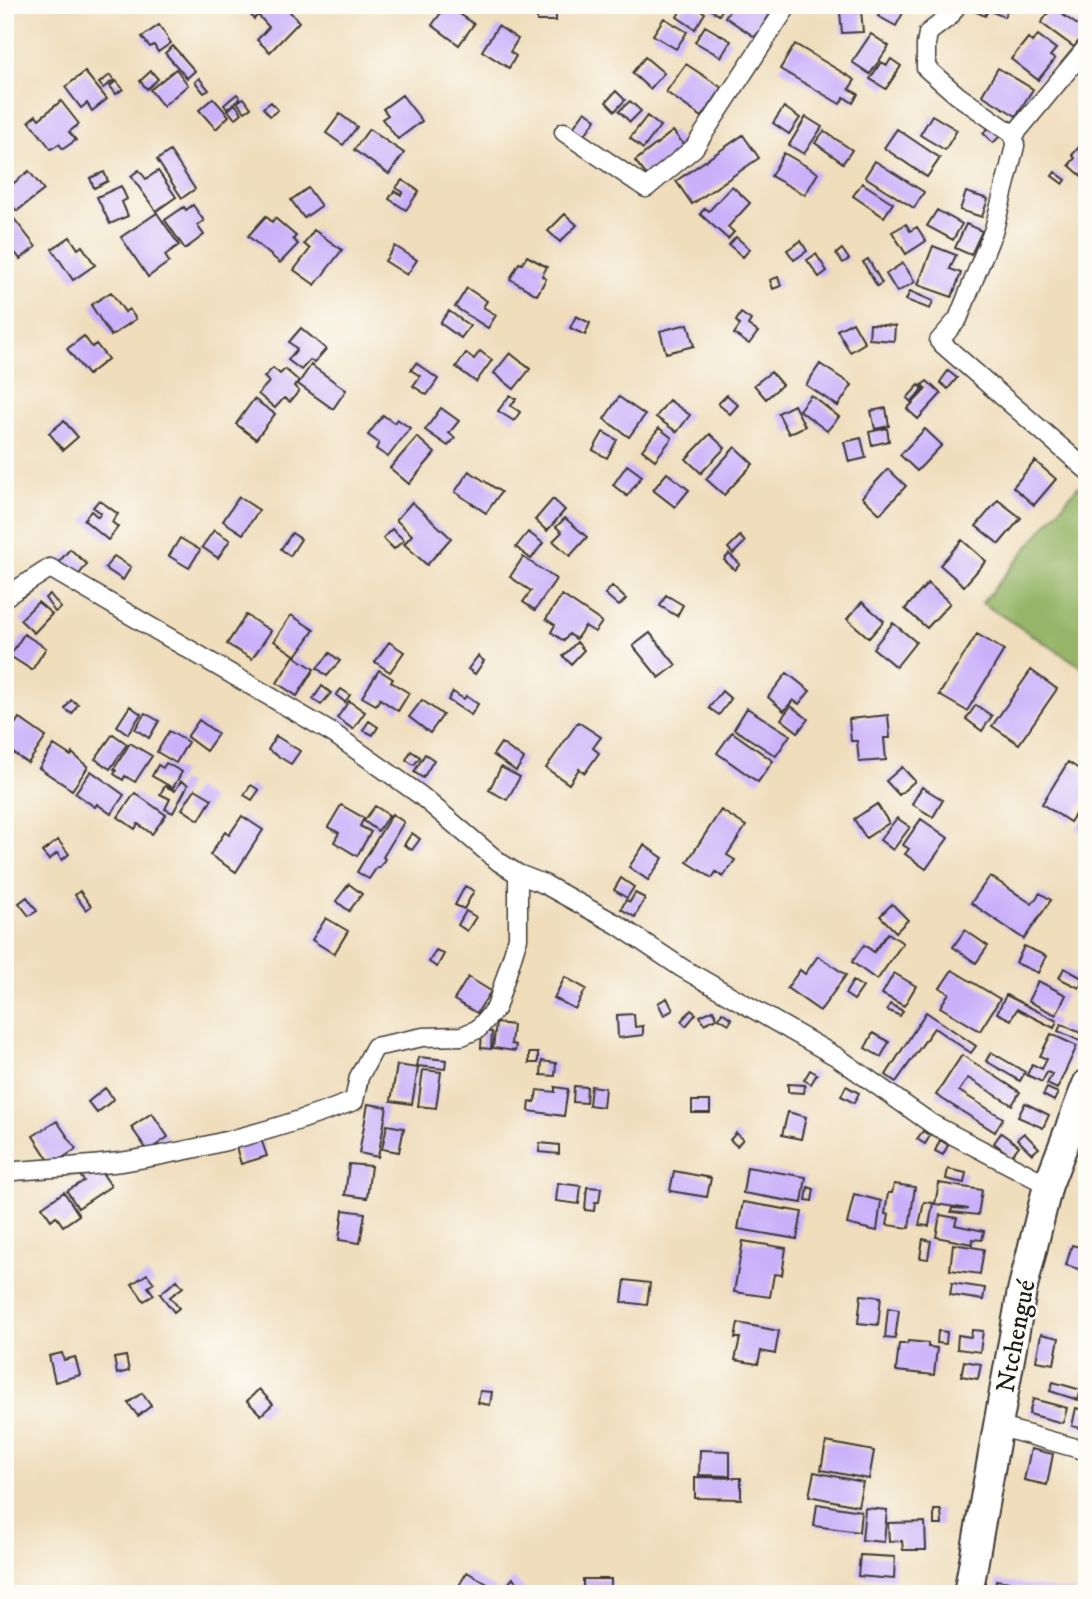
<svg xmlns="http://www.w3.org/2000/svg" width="1092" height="1599" font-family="'IM FELL DW Pica',serif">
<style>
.forest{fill:#96b568;stroke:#596842;stroke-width:2}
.building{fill:#cab0f9}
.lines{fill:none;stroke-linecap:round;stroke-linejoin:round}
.street-casing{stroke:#3c3934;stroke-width:21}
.primary-casing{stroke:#3c3934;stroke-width:32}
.street{stroke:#fff;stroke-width:18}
.primary{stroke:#fff;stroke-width:28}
.labels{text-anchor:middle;stroke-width:5;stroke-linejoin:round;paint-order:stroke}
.street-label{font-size:26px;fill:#1c1c1c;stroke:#fdfcf7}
</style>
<rect width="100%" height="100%" fill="#fdfcf7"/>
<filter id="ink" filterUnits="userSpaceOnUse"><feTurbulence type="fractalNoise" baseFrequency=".0143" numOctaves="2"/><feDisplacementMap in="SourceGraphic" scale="14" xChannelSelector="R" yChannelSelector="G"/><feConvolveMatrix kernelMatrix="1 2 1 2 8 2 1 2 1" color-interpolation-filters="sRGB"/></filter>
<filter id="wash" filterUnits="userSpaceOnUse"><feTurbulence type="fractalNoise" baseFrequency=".00686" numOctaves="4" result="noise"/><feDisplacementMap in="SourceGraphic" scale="28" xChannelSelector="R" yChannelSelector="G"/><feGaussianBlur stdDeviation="1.57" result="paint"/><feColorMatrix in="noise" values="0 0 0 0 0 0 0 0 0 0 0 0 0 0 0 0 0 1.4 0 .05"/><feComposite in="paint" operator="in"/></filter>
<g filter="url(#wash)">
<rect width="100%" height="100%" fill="#efddbb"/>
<path class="forest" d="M1078 486 1087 493V670L982 603Z"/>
<g id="blocks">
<path class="building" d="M242 5H284L299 22 270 52 257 40 269 27 258 15 254 19Z
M447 5 474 24 459 45 432 25Z
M537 5H556V21H537Z
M684 5H693L705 13 695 29 677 17Z
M714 5H725L719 15 711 10Z
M733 5H770L774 8 755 37 725 17Z
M884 5H889L903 13 896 26 878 16Z
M974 5H1010L1004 17 988 10 985 16 972 10Z
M1054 5H1070L1063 15 1079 26 1087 16V30L1074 47 1041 23Z
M861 10 863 32 842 33 840 12Z
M664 18 687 32 676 49 653 35Z
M159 25 171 43 158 52 154 45 150 47 142 37Z
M498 26 518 39 510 52 516 56 509 68 482 51Z
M705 26 731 41 721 57 695 42Z
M871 34 889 46 870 74 852 62Z
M1038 35 1056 49 1050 56 1055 59 1038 80 1011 59 1028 38 1032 42Z
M795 44 855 80 849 89 858 94 853 103 844 97 840 104 780 69Z
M173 46 195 71 187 78 165 53Z
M645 57 664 73 650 89 632 73Z
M891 59 901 66 886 89 870 79 881 62 887 65Z
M686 64 722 88 702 117 666 92Z
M998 68 1033 89 1016 116 982 95Z
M176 69 188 85 163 106 150 90Z
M151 71 158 79 147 89 140 81Z
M85 72 107 99 92 111 87 103 81 108 65 87Z
M110 75 114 80 103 88 99 83Z
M199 78 209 90 204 93 195 82Z
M116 81 123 89 116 94 110 86Z
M616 91 625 100 615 111 606 102Z
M237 94 240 98 227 109 224 105Z
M402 95 422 121 398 139 382 119 388 115 383 109Z
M213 98 229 116 216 129 199 110Z
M244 98 251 108 245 112 237 102Z
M61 101 79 124 69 132 76 140 63 149 59 144 51 149 29 121 36 115 39 119Z
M630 101 641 111 630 122 619 111Z
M271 102 278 110 270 116 263 108Z
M235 104 242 113 235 119 228 110Z
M784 107 800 118 789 134 773 123Z
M585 111 596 119 584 136 573 128Z
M340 114 357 127 343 145 326 133Z
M932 115 957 130 945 150 920 135Z
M647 116 660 126 643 149 630 138Z
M806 117 822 127 804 154 789 145Z
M991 125 1001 135 993 143 983 133Z
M369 129 404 153 389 174 354 150Z
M897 129 940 158 927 177 884 148Z
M673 131 686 147 648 177 635 161Z
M824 131 852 150 843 163 815 143Z
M743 135 759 158 692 204 676 181Z
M1087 138V181L1069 165 1075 158 1072 155Z
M170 151 195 189 182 198 157 160Z
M784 153 818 173 805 195 771 176Z
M875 161 924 192 914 208 865 177Z
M139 170 146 179 158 171 176 197 156 211 131 176Z
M29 171 44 190 17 211 5 196V190Z
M104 172 108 181 94 188 90 178Z
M1055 172 1066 180 1063 184 1052 176Z
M402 180 419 191 406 210 389 199 394 191 401 195 403 192 396 188Z
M862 183 893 203 884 217 853 196Z
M121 186 127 199 122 202 128 216 110 224 97 197Z
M732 186 750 203 728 227 734 232 728 239 700 214 705 208 709 211Z
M308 188 321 206 304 218 291 200Z
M966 192 988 199 982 217 960 210Z
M193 205 204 221 197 225 204 235 185 249 165 220 184 207 186 210Z
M5 207 36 247 20 259 5 239Z
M937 210 962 224 953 240 927 226Z
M157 213 179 245 165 255 169 262 148 277 121 237Z
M565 214 577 225 560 242 548 231Z
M266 216 272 222 275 218 296 236 293 239 298 244 280 263 248 236Z
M906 224 910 231 917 227 926 241 906 254 892 232Z
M966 224 982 231 971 255 955 248Z
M314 230 342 250 315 285 294 270 310 249 304 244Z
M70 237 78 249 82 246 95 265 73 280 52 249Z
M736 237 750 249 743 257 729 245Z
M801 241 807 251 794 260 787 250Z
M395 246 417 260 407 275 385 261Z
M933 246 956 255 950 269 961 273 952 297 918 285Z
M842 249 849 259 843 263 836 254Z
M816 254 827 271 819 277 807 260Z
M527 256 547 267 542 276 546 279 537 295 510 279 519 263 522 264Z
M868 259 882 283 877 286 863 262Z
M903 263 915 282 897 292 886 274Z
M778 277 781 286 773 289 770 280Z
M467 288 487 301 483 307 496 315 488 328 455 307Z
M910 291 933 301 930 309 906 300Z
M111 292 125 312 129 309 136 319 111 336 91 305Z
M449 311 470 326 461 338 440 323Z
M741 313 751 320 748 325 758 332 749 344 734 334 740 325 736 321Z
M576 316 590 323 585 335 570 328Z
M853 322 865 343 850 352 837 330Z
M688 324 694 346 666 353 660 331Z
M870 324 895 326 894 341 869 339Z
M301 328 326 349 314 363 310 360 301 370 288 360 297 349 289 342Z
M84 336 92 347 96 344 108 359 88 375 67 349Z
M480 351 492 360 476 382 456 367 466 353 474 359Z
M510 353 530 369 514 389 494 373Z
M416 363 438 379 427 395 413 386 420 376 411 370Z
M820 364 852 385 838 406 806 385Z
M311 365 346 390 333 409 298 384Z
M273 368 280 374 285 369 299 381 294 386 299 391 290 402 284 398 275 408 258 394 269 382 264 377Z
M948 371 957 378 948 389 940 382Z
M771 372 782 385 766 399 754 385Z
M927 381 941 394 918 419 907 409 926 389 922 385Z
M919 385 923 389 911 402 907 398Z
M510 395 516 399 511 406 520 412 514 421 498 411Z
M727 395 738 405 730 414 718 404Z
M811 395 839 417 827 431 799 410Z
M619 397 645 415 629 437 604 419Z
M254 399 275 414 256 439 236 424Z
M669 400 690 415 677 432 656 417Z
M794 405 805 426 789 434 778 413Z
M441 408 459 421 449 433 455 438 448 446 425 430Z
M886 408 889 426 875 429 871 411Z
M383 415 394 423 397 419 410 428 388 457 376 449 379 443 368 435Z
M64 421 78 437 63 450 49 433Z
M659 428 672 438 655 460 642 450Z
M887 428 889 441 872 445 869 432Z
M925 429 942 445 917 471 900 455Z
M603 432 617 440 607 458 593 450Z
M710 434 725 448 701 473 686 459Z
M417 437 435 453 409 484 390 468Z
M861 438 866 458 849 462 844 442Z
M735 447 753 464 724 495 706 479Z
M1035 461 1056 479 1034 505 1013 487Z
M627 465 642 476 627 496 613 485Z
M888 469 906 486 880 514 862 497Z
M469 471 501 492 486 513 455 492Z
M667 473 689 490 675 507 653 490Z
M239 497 259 510 243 534 223 521Z
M553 499 565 510 547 531 535 520Z
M99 500 118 514 112 522 118 527 108 540 84 520 91 511 98 517 101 513 93 507Z
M998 500 1021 518 999 544 976 526Z
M412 502 451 538 427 565 404 544 412 535 396 520Z
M565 518 587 537 570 556 553 541 562 532 556 527Z
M392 529 404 540 394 549 383 538Z
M214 530 230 540 218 558 202 547Z
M528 532 543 543 531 559 516 547Z
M292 533 301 539 290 556 281 549Z
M740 536 745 542 733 554 728 548Z
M180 538 200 550 189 568 169 556Z
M962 540 986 561 964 586 940 565Z
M70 549 87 564 76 578 58 563Z
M729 554 740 564 735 570 724 560Z
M114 556 131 567 123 580 105 568Z
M523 557 556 579 535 610 523 602 531 591 510 577Z
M928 583 950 603 927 628 905 609Z
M612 586 626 599 619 606 605 594Z
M50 594 61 608 55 612 45 598Z
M562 595 602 622 595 632 585 626 576 639 569 634 564 641 551 632 555 625 546 619Z
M666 595 683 605 677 616 660 606Z
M38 602 52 614 34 633 20 620Z
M862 602 884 621 869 638 847 619Z
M246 615 271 631 252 659 227 644Z
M291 615 314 630 296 656 274 641Z
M893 623 916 642 896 667 873 648Z
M650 633 676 665 659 678 633 646Z
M24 634 46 648 32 670 10 656Z
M977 634 1004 650 967 711 939 695Z
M389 642 404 652 390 672 375 662Z
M577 642 584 650 571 664 563 656Z
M330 653 340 661 327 676 317 668Z
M294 656 314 669 297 696 277 683Z
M478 656 484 661 475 674 468 669Z
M379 670 393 679 391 682 409 693 398 711 380 699 376 705 362 697Z
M1031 670 1057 689 1019 744 992 726Z
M787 673 810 691 799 704 793 700 784 711 768 697Z
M322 686 331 693 321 705 313 699Z
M341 689 350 695 345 702 336 695Z
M722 691 731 699 719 715 709 708Z
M453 692 464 699 466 696 478 704 471 715 448 700Z
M71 700 78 704 72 714 65 709Z
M422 700 443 715 430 733 409 717Z
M349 701 365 712 353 729 337 718Z
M976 705 992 716 982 731 966 719Z
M130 706 141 714 128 734 117 726Z
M791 706 808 719 798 732 781 719Z
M747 708 790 735 776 756 734 729Z
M145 713 159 721 149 738 135 729Z
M888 715 890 738H884L886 760 859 762 857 741H851L849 719Z
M19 718 46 737 28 763 7 749 10 744 5 740Z
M199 720 218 734 206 751 187 737Z
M369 721 378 727 373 735 363 730Z
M578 722 601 737 593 748 599 753 585 773 579 769 569 784 546 768Z
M169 731 188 742 176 763 157 752Z
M732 732 773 761 758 782 717 753Z
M113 734 127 744 110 769 95 759Z
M276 736 300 751 291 764 268 750Z
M130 743 152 756 135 782 125 776 123 780 114 774 116 771 114 769Z
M501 743 524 759 516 771 493 755Z
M54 745 71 756 72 753 88 767 72 790 39 768Z
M411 751 420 757 414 765 406 760Z
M425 754 434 760 423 778 414 772Z
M1068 762 1087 774V796L1070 822 1042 804Z
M166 763 182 772 173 788 152 776 158 765 163 768Z
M501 767 520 777 507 800 489 790Z
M902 767 915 781 899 795 886 781Z
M91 771 124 795 111 814 97 804 95 807 75 793Z
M181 781 188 785 173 813 165 809 170 799 160 794 165 786 175 791Z
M251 785 259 790 252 800 244 795Z
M922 787 943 800 933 817 912 804Z
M195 789 212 799 199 820 182 809Z
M135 793 166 815 152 834 138 824 135 829 118 817Z
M877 804 889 823 866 838 854 819Z
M341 805 364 818 360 826 371 832 357 856 334 842 339 833 328 827Z
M375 806 389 815 378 831 364 821Z
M721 810 746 826 727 855 735 860 723 877 716 872 712 878 687 862Z
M392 814 404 822 383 857 385 859 379 868 377 867 369 879 357 872Z
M1087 815V836L1076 828Z
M242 816 263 830 236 872 210 855 225 832 229 835Z
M897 818 910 827 893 850 880 840Z
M921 819 948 838 926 869 905 854 909 849 903 845Z
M412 833 420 839 412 850 404 845Z
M58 840 69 854 62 860 57 853 49 860 42 852Z
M644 845 663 858 648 880 629 867Z
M990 876 1032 904 1040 893 1051 900 1024 939 971 903Z
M621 878 634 887 627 898 614 890Z
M349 884 362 894 349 911 336 901Z
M465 886 474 891 464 909 455 905Z
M80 891 91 906 86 910 75 895Z
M635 893 645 898 635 917 621 909 626 900 630 902Z
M27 897 37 911 29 916 19 903Z
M892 904 908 920 896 932 880 916Z
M466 911 476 917 467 931 458 925Z
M326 918 348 931 334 954 312 940Z
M965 930 988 946 976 963 953 947Z
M888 933 903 943 877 980 852 962 864 945 874 952Z
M1024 946 1046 956 1038 973 1016 963Z
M436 950 444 954 437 967 429 962Z
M818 956 846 975 820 1011 787 988 800 970 805 974Z
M1064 968 1084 979 1079 988 1059 978Z
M952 970 1000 999 980 1031 940 1007 949 993 940 988Z
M894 973 916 986 904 1006 882 994Z
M468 977 491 991 477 1013 454 1000Z
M565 977 586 989 575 1009 554 998Z
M853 981 863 987 854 1000 845 994Z
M1038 981 1066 995 1056 1015 1028 1001Z
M1006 995 1057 1021 1054 1028 1017 1009 1011 1020 997 1013Z
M667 998 673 1010 664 1015 658 1003Z
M890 1004 903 1011 900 1016 887 1010Z
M691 1010 696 1014 686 1026 681 1021Z
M713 1010 717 1018 704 1024 700 1016Z
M722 1012 732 1019 729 1024 719 1018Z
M926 1012 976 1046 971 1053 934 1028 896 1082 886 1075Z
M634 1014 635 1027 643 1026V1035L618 1038 617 1015Z
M496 1023 513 1025 511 1044 516 1045 515 1051 493 1048Z
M1061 1024 1083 1034 1080 1041 1058 1031Z
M482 1031 492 1032 491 1049 481 1048Z
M873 1033 889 1042 881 1057 865 1048Z
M1051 1034 1077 1046 1057 1089 1047 1084 1052 1074 1047 1072 1042 1082 1027 1075 1032 1064 1042 1069 1047 1059 1040 1056Z
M991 1052 1025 1072 1020 1081 986 1061Z
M529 1053H538V1063H529Z
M962 1055 1020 1092 1012 1105 968 1078 959 1091 1003 1118 995 1132 936 1095Z
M419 1057 446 1060 445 1069 417 1066Z
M542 1061 556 1063 555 1076 541 1075Z
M397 1065 418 1068 412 1104 391 1101Z
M423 1070 441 1072 436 1108 418 1106Z
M810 1070 817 1074 811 1084 804 1080Z
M788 1084 805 1085 804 1093 788 1092Z
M574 1086 587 1087 586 1103 573 1102Z
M591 1086 605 1088 603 1107 589 1105Z
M846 1086 859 1093 854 1103 841 1096Z
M555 1087 568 1089 564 1116 529 1111 530 1102H535L537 1090 555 1092Z
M105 1088 114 1099 97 1113 88 1102Z
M1047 1088 1058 1093 1054 1101 1043 1095Z
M692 1101H710V1113H692Z
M1025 1103 1049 1115 1043 1128 1018 1117Z
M368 1104 387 1107 378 1157 359 1153Z
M788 1112 806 1117 801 1139 782 1135Z
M152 1113 168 1137 148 1151 131 1127Z
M57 1121 76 1149 52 1165 33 1136Z
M387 1125 404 1128 399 1152 382 1149Z
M923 1131 930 1136 925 1144 917 1139Z
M736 1133 743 1139 737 1146 730 1140Z
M1001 1133 1019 1146 1011 1156 994 1143Z
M1024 1133 1039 1148 1032 1154 1017 1139Z
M261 1139 267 1156 241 1164 236 1147Z
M940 1140 948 1145 943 1155 935 1151Z
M540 1143 559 1145V1154L539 1152Z
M349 1164 371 1166 367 1198 345 1195Z
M747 1167 806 1177 802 1203 743 1193Z
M99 1168 111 1186 78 1208 67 1191 84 1181 79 1174Z
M948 1169 966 1173 964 1183 946 1179Z
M674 1171 711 1178 707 1197 670 1191Z
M558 1183 581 1186 579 1204 556 1201Z
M939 1183 982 1190 978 1215 951 1212 952 1208 969 1209 935 1204Z
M894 1184 915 1187 909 1228 887 1225 889 1215 885 1214 888 1193H892Z
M587 1187 601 1188 599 1202H595L594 1211 585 1210Z
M808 1187 814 1189 812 1201 806 1200Z
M64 1192 79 1215 63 1226 56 1216 51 1220 42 1207Z
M854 1194 881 1201 877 1231 847 1224Z
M743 1202 802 1212 797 1239 738 1229Z
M924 1202 933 1203 929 1226 919 1225Z
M343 1210 365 1213 360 1243 339 1240Z
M940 1215 957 1218 955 1225 984 1231 982 1240 973 1239 972 1244 936 1237Z
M923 1239 931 1241 928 1259 920 1258Z
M743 1241 786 1248 782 1275 774 1274 770 1297 734 1292Z
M953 1244 984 1249 980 1274 950 1270Z
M1072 1245 1087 1249 1084 1271 1066 1265Z
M147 1274 154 1283 148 1287 154 1295 144 1301 132 1284Z
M177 1280 183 1287 170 1297 179 1308 174 1312 160 1294Z
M625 1280 650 1283 647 1305 622 1302Z
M952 1283 985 1288 983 1300 950 1295Z
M861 1295 881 1297 878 1325 858 1323Z
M888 1308 899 1310 895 1339 885 1338Z
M738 1323 779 1331 775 1354 761 1351 758 1364 735 1360 740 1338H735Z
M972 1330 983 1331 980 1352 957 1349 958 1335 971 1337Z
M938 1331 947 1332 946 1344 937 1343Z
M1041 1334 1059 1338 1054 1364 1036 1361Z
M908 1341 928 1343V1347L937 1348 934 1375 896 1371 899 1344H907Z
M62 1353 64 1360 75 1357 80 1375 55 1382 49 1356Z
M126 1356 129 1371 117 1374 114 1358Z
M964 1361 981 1364 978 1379 961 1376Z
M1053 1382 1081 1390 1078 1400 1050 1391Z
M259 1389 273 1404 261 1415 247 1401Z
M480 1391 492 1392 490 1405 478 1403Z
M142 1393 151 1406 138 1416 128 1403Z
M1033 1399 1067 1408 1063 1423 1029 1414Z
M1076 1408 1087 1411V1430L1072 1426Z
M826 1442 874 1451 869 1479 821 1470Z
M1031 1449 1053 1454 1047 1485 1024 1480Z
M700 1450 730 1451V1476L699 1475Z
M814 1472 863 1482 858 1506 809 1496Z
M695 1477 741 1478V1499L695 1498Z
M817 1504 861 1511 859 1532 814 1526Z
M865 1508 887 1510 884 1542 862 1540Z
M934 1510H941L942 1525H934Z
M925 1522 926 1550H903L902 1541 889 1542 888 1523Z
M860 1555 895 1557 894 1579 858 1576Z
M467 1572 496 1589 494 1594H454Z
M513 1578 525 1589 521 1594H505L502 1591Z
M583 1579H611V1594H572V1589H583Z
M996 1580 1076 1592V1594H995Z"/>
</g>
</g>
<g filter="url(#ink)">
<use href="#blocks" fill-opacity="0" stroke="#3c3934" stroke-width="2"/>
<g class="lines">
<g class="street-casing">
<path id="street" d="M957 5 950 16 928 33 926 45V68L957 95 1014 135 1015 146 994 229 958 319 939 341 1087 470
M564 132 646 188 694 148 788 5
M1014 135 1087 47
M5 597 50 568 334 734 420 795 499 862 518 874 544 884 618 925 682 968 837 1057 932 1124 1048 1185
M5 1172C46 1168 87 1167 127 1161 205 1149 280 1129 354 1101L359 1077 375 1047 423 1037 462 1036 478 1029 496 1008 518 938V874
M997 1426 1087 1451"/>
</g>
<g class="primary-casing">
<path id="primary" d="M968 1594 1022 1291 1048 1185 1087 1084"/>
</g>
<use href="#street" class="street"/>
<use href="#primary" class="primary"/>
</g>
</g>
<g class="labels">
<g class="street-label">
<text transform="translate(1015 1336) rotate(-79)" y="9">Ntchengué</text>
</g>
</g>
<rect width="1092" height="1599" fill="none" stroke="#fdfcf7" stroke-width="28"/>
</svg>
